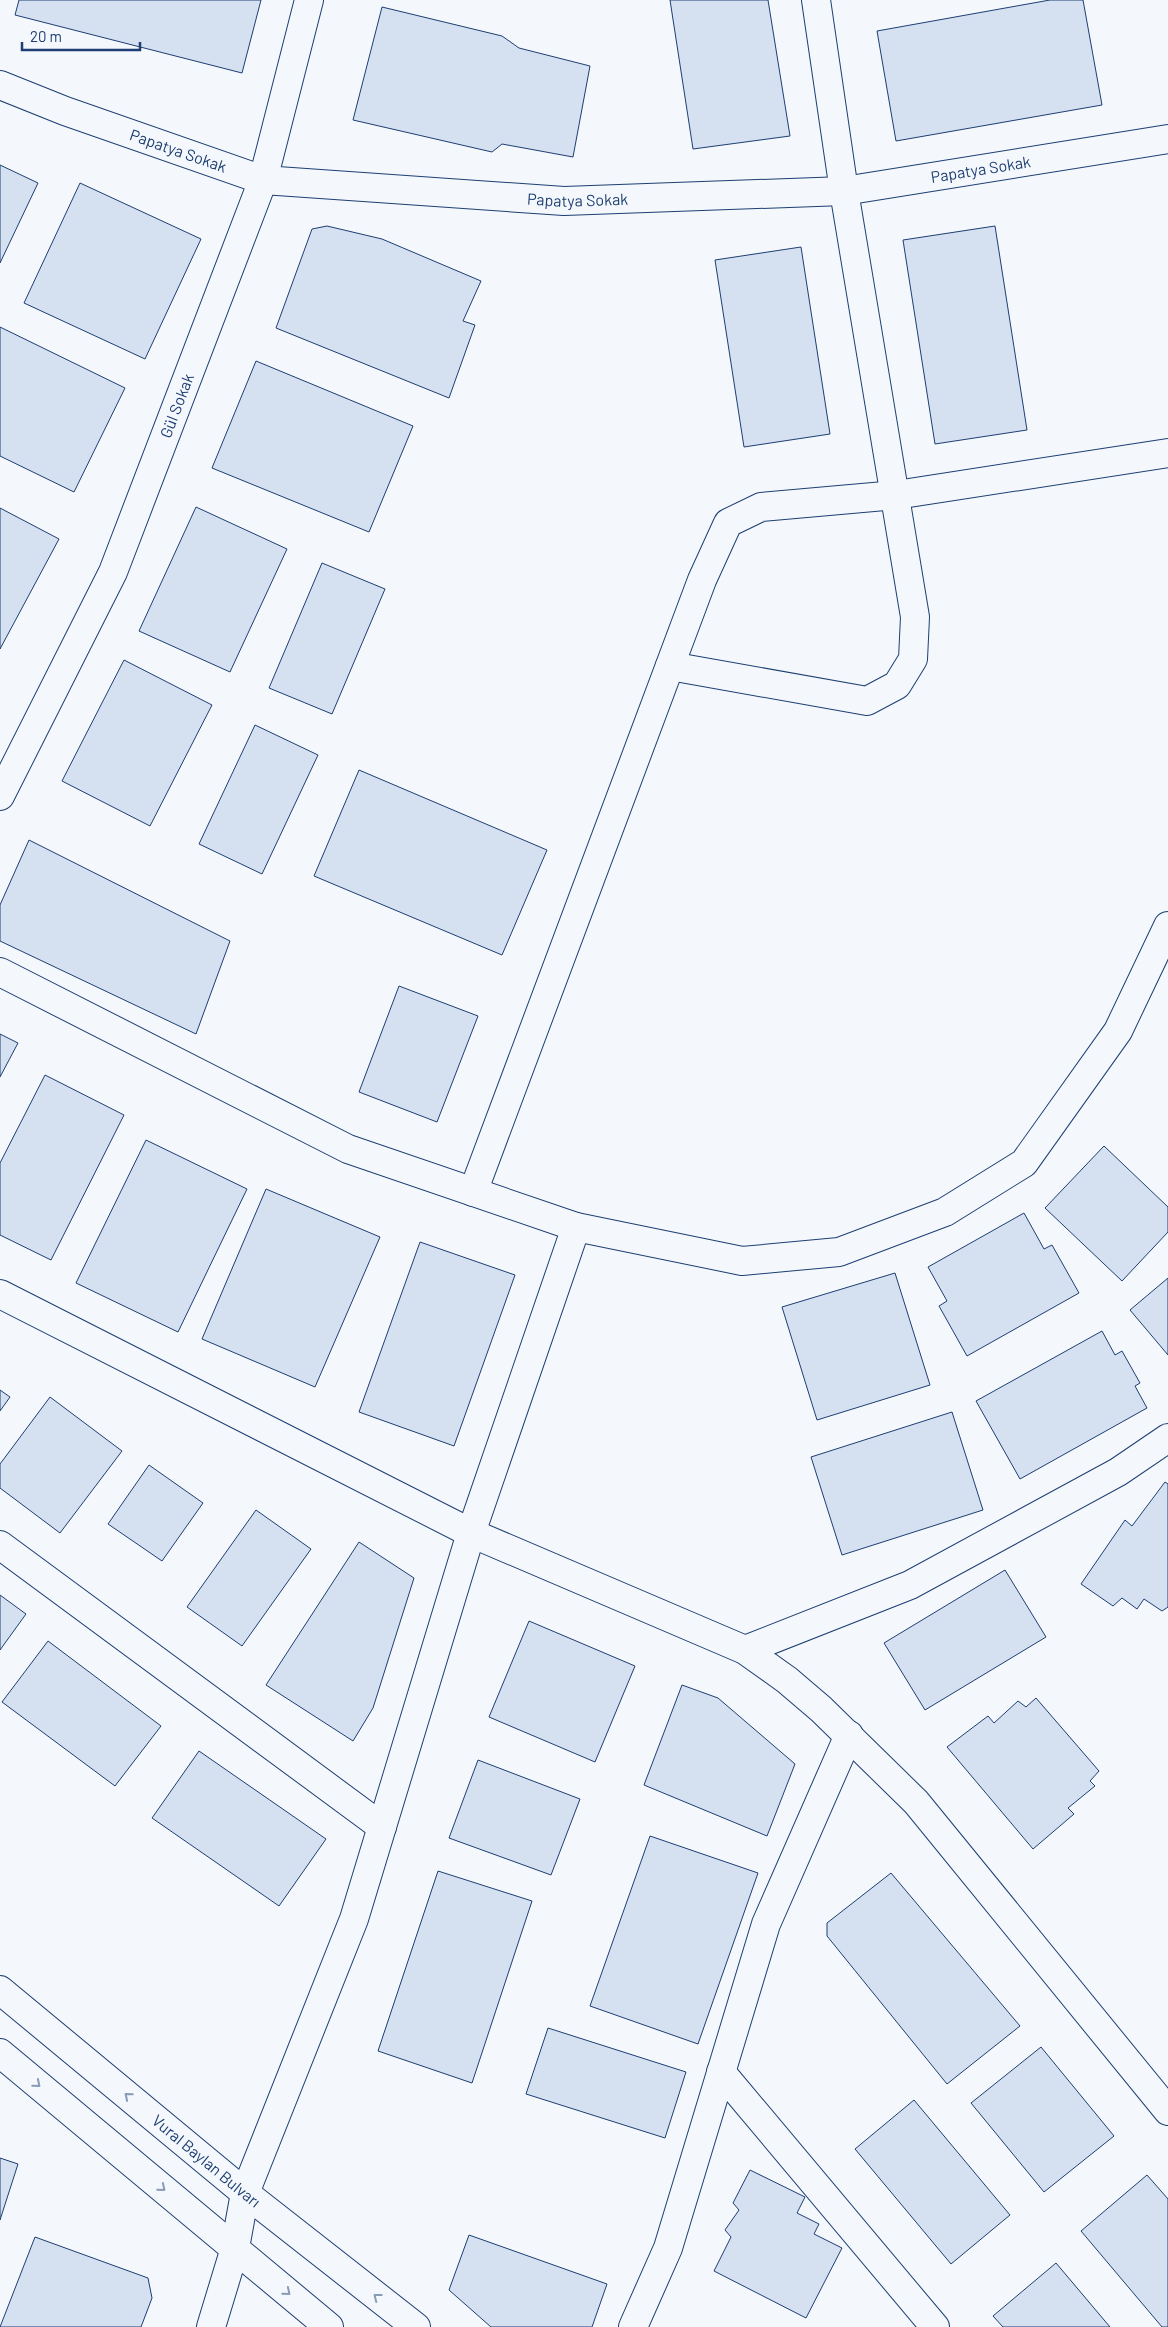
<svg xmlns="http://www.w3.org/2000/svg" width="1168" height="2327" font-family="Barlow,sans-serif">
<style>
.building{fill:#d5e0f0;stroke:#1d3f73}
.lines{fill:none;stroke-linecap:round;stroke-linejoin:round}
.minor-casing{stroke:#1d3f73;stroke-width:30}
.secondary-casing{stroke:#1d3f73;stroke-width:30}
.minor{stroke:#f4f7fb;stroke-width:28}
.secondary{stroke:#f4f7fb;stroke-width:28}
.oneway{stroke:#889bb7}
.labels{text-anchor:middle;stroke-width:4;stroke-linejoin:round;paint-order:stroke}
.street-label{font-size:16px;fill:#1d3f73;stroke:#f4f7fb}
</style>
<rect width="100%" height="100%" fill="#f4f7fb"/>
<path class="building" d="M19 0H261L242 73 15 15Z
M670 0H768L790 136 693 149Z
M1050 0H1083L1102 105 896 141 877 31Z
M382 7 502 36 519 48 590 66 573 157 502 144 492 152 353 120Z
M0 165 38 183 0 263Z
M80 183 201 239 145 359 24 303Z
M327 226 382 239 481 281 463 321 475 325 449 398 276 328 312 229Z
M995 226 1027 430 935 444 903 240Z
M801 247 830 434 744 447 715 260Z
M0 327 125 388 74 492 0 456Z
M256 361 413 426 369 532 212 468Z
M196 507 287 549 230 672 139 631Z
M0 508 59 539 0 649Z
M322 563 385 589 332 714 269 688Z
M124 660 212 705 150 826 62 781Z
M255 725 318 755 262 874 199 844Z
M359 770 547 850 502 955 314 876Z
M29 840 230 941 196 1034 0 941V905Z
M399 986 478 1016 437 1122 359 1092Z
M0 1034 18 1043 0 1077Z
M45 1075 124 1115 51 1260 0 1235V1163Z
M146 1140 247 1189 178 1332 76 1283Z
M1104 1146 1168 1207V1232L1122 1281 1045 1208Z
M266 1189 380 1237 315 1387 202 1339Z
M1024 1213 1044 1249 1052 1245 1079 1293 967 1356 939 1306 947 1301 928 1267Z
M420 1242 515 1275 454 1446 359 1412Z
M895 1273 930 1385 817 1420 782 1307Z
M1168 1278V1355L1130 1310Z
M1102 1331 1115 1355 1122 1351 1140 1383 1135 1386 1147 1408 1020 1479 976 1401Z
M0 1390 10 1397 0 1411Z
M50 1397 122 1451 60 1533 0 1488V1464Z
M952 1412 983 1510 842 1555 811 1457Z
M149 1465 203 1503 162 1561 108 1524Z
M1165 1482 1168 1484V1607L1162 1611 1144 1599 1137 1609 1122 1598 1113 1606 1081 1584 1125 1520 1132 1526Z
M256 1510 311 1549 242 1646 187 1607Z
M359 1542 414 1578 373 1708 353 1741 266 1685Z
M1005 1570 1046 1637 925 1710 884 1643Z
M0 1595 26 1614 0 1650Z
M529 1621 635 1666 595 1762 489 1717Z
M48 1641 161 1726 115 1786 2 1702Z
M682 1685 718 1698 795 1764 767 1836 644 1785Z
M1036 1698 1099 1771 1090 1781 1095 1786 1068 1808 1074 1814 1033 1849 947 1747 988 1716 994 1723 1018 1701 1026 1707Z
M199 1751 326 1839 279 1906 152 1818Z
M478 1760 580 1799 551 1875 449 1838Z
M650 1836 758 1873 698 2044 590 2006Z
M438 1871 532 1901 472 2083 378 2051Z
M891 1873 1020 2026 947 2084 827 1936V1923Z
M548 2028 686 2072 665 2138 526 2094Z
M1041 2047 1114 2136 1044 2192 971 2103Z
M914 2100 1010 2215 951 2264 855 2149Z
M0 2158 18 2164 0 2220Z
M750 2170 805 2197 797 2213 819 2224 814 2234 842 2248 806 2318 714 2271 731 2237 725 2230 739 2210 733 2203Z
M1147 2175 1168 2199V2327H1162L1081 2231Z
M469 2235 607 2284 592 2327H491L449 2290Z
M35 2237 148 2278 152 2298 141 2327H0Z
M1056 2263 1110 2327H1003L993 2316Z"/>
<g class="lines">
<g class="minor-casing">
<g id="minor">
<path id="s1" d="M0 85 65 111 263 180 564 201 844 191 1168 139"/>
<path d="M670 666 867 701 897 685 913 659 915 617 844 191 816 0"/>
<path id="s2" d="M0 796 113 572 263 180 309 0"/>
<path d="M0 972 348 1149 576 1227 742 1261 839 1252 945 1212 1024 1163 1118 1031 1168 926"/>
<path d="M473 1192 702 580 728 523 761 507 896 495 1168 453"/>
<path d="M0 1294 471 1533 745 1650 787 1680 821 1709 916 1802 1168 2111"/>
<path d="M0 1545 382 1827"/>
<path d="M745 1650 910 1585 1118 1472 1168 1438"/>
<path d="M721 2072 935 2327"/>
<path d="M211 2327 235 2248 245 2193 354 1919 471 1533 576 1227"/>
<path d="M633 2327 668 2248 766 1924 849 1735"/>
</g>
</g>
<g class="secondary-casing">
<g id="secondary">
<path id="s3" d="M0 1990 245 2193 416 2327"/>
<path d="M0 2053 329 2327"/>
</g>
</g>
<use href="#minor" class="minor"/>
<use href="#secondary" class="secondary"/>
</g>
<defs><path id="oneway-chevron" d="M-2-3.5L2.5 0L-2 3.5" fill="none" stroke-width="1.6" stroke-linecap="round" stroke-linejoin="round" transform="scale(1.25)"/></defs>
<g class="oneway">
<use href="#oneway-chevron" transform="translate(37 2084) rotate(40)"/>
<use href="#oneway-chevron" transform="translate(128 2096) rotate(-140)"/>
<use href="#oneway-chevron" transform="translate(162 2188) rotate(40)"/>
<use href="#oneway-chevron" transform="translate(287 2292) rotate(40)"/>
<use href="#oneway-chevron" transform="translate(377 2297) rotate(-142)"/>
</g>
<g class="labels">
<g class="street-label">
<text dy="6" stroke="none"><textPath href="#s1" startOffset="190">Papatya Sokak</textPath></text>
<text dy="6" stroke="none"><textPath href="#s1" startOffset="1000">Papatya Sokak</textPath></text>
<text dy="6" stroke="none"><textPath href="#s1" startOffset="595">Papatya Sokak</textPath></text>
<text dy="6" stroke="none"><textPath href="#s2" startOffset="429">Gül Sokak</textPath></text>
<text dy="6" stroke="none"><textPath href="#s3" startOffset="268">Vural Baylan Bulvarı</textPath></text>
</g>
</g>
<path d="M22 42v8h118v-8" fill="none" stroke="#1d3f73" stroke-width="2.5"/>
<text x="30" y="42" font-size="15" fill="#1d3f73" stroke="#f4f7fb" stroke-width="4" paint-order="stroke">20 m</text>
</svg>
